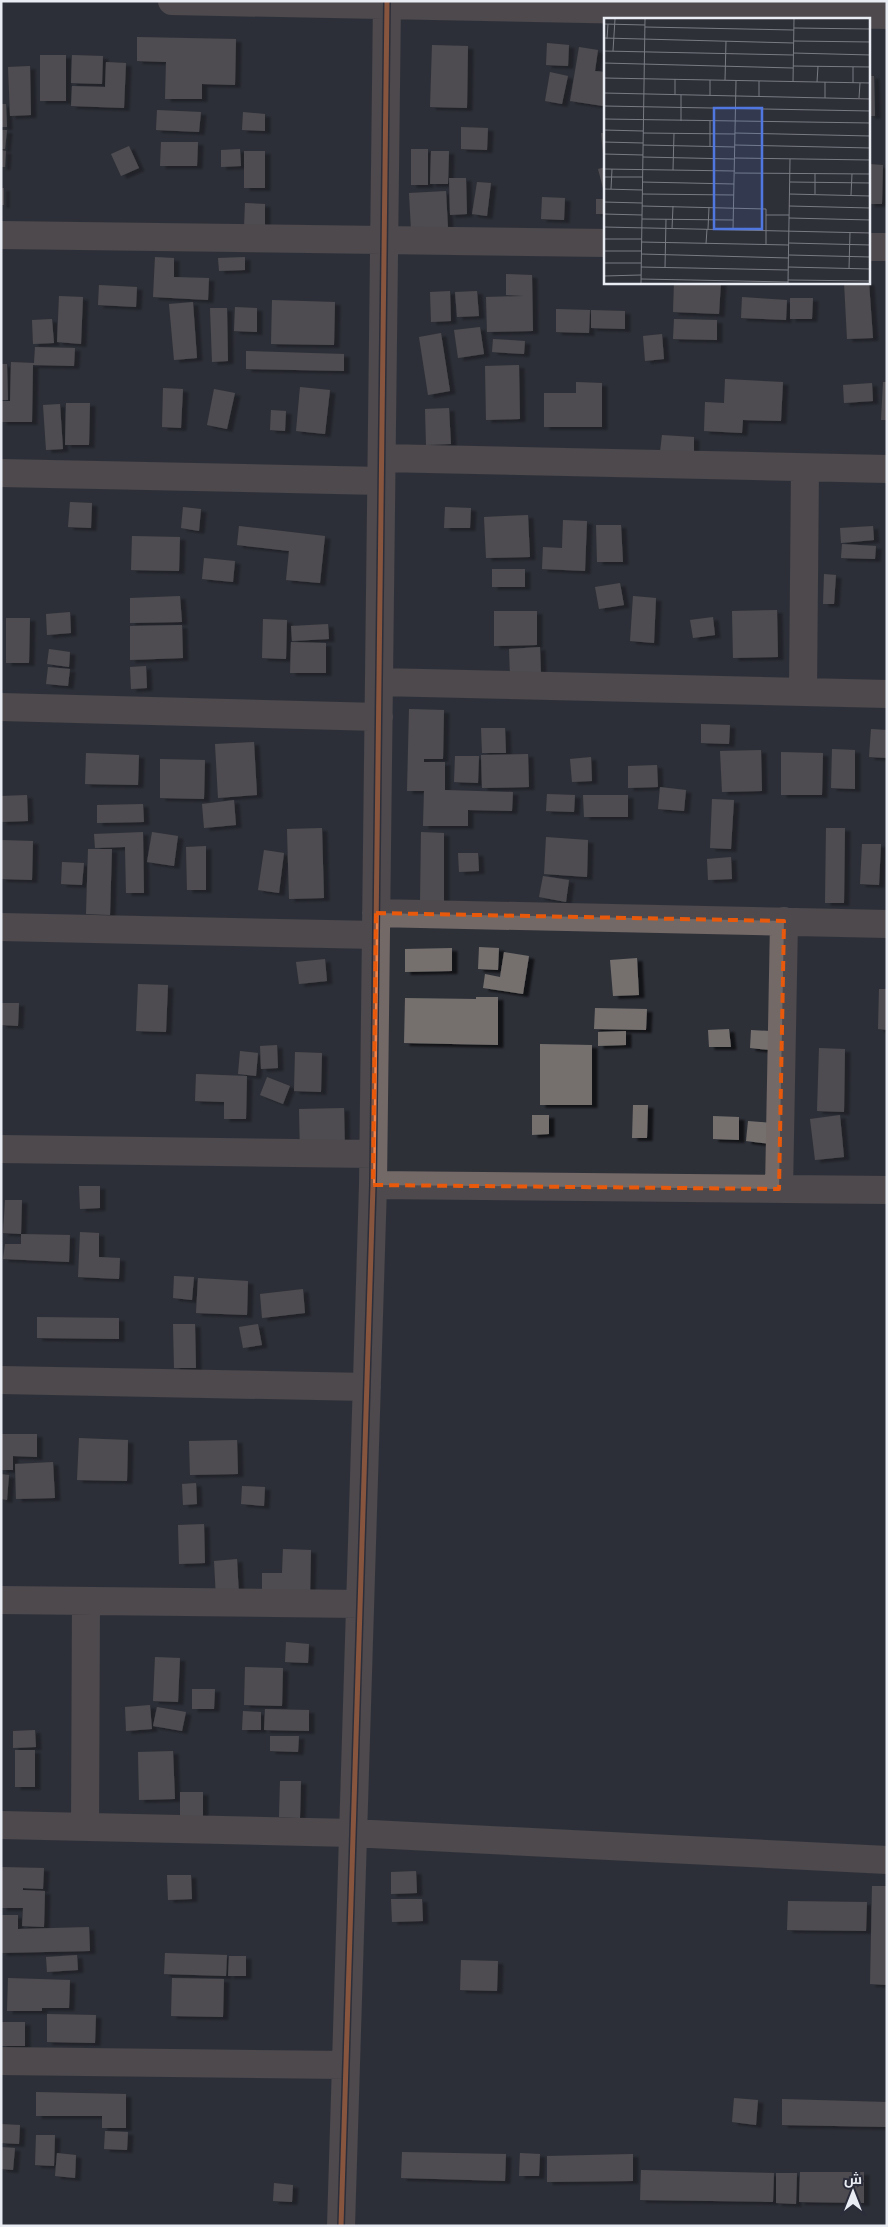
<svg xmlns="http://www.w3.org/2000/svg" width="888" height="2227" font-family="'Golos Text',Cairo,sans-serif">
<style>
.building{fill:#74706e;filter:url(#shadow)}
.lines{fill:none;stroke-linecap:round;stroke-linejoin:round}
.minor{stroke:#736967;stroke-width:28}
.cycleway-casing{stroke:#2b2d3b;stroke-width:8}
.cycleway{stroke:#f48246;stroke-width:5}
.marked{fill:none;stroke:#e8590c;stroke-width:4;stroke-dasharray:10 6;stroke-linejoin:round}
.inset-road{fill:none;stroke:#797b83;stroke-width:1}
.view{fill:#5076df;fill-opacity:0.15;stroke:#5076df;stroke-width:2.5}
.inset-edge{fill:none;stroke:#eaecf4;stroke-width:2.5}
</style>
<defs>
<filter id="shadow"><feDropShadow dx="5.5" dy="3" stdDeviation="1" flood-color="#0009"/></filter>
</defs>
<rect width="100%" height="100%" fill="#2e3038"/>
<path class="building" d="M137 37 236 39 235 85 202 84V99H165L166 62 137 61Z
M547 43 569 45 568 66 546 65Z
M432 45 468 46 467 108 430 107Z
M579 47 598 50 595 71 606 72 603 106 570 101Z
M40 55H66V101H40Z
M72 55 103 56 102 84 71 83Z
M106 62 126 63 124 108 71 106 72 86 105 87Z
M30 66 31 115 10 116 8 67Z
M550 72 568 76 562 104 545 101Z
M869 76H874L875 116H869Z
M1 104H6L7 127H1Z
M157 110 201 112 199 132 156 130Z
M243 112 265 114V131L242 130Z
M461 127 488 128 487 150 461 149Z
M1 130H7L5 149H1Z
M601 133H606V154H603Z
M161 142H198L197 166H160Z
M129 146 139 168 121 176 111 154Z
M240 149 241 166 221 167V150Z
M411 149H428V185H411Z
M1 150 6 151 5 167H1Z
M244 151H265V188H244Z
M431 151H449L448 184H430Z
M869 164 883 165 882 204H869Z
M606 167V196H605L598 169Z
M449 178H466L467 214 450 215Z
M477 182 491 183 487 216 472 214Z
M1 188H4V205H1Z
M446 191 448 228 411 230 409 193Z
M542 197 565 198 564 220 541 219Z
M596 199H606V214H596Z
M245 203 265 204V229L244 228Z
M155 257 174 258V277L209 278 208 300 153 297Z
M245 257V270L219 271 218 258Z
M506 274 532 275 533 331 487 332 486 297 524 296 506 295Z
M674 282H721L719 314 673 312Z
M844 282H869L873 338 847 339Z
M99 285 137 287 136 307 98 305Z
M450 291 451 321 431 322 430 292Z
M477 291 479 316 457 317 455 292Z
M59 296 83 297 81 344 57 342Z
M742 297 787 300 786 320 741 318Z
M790 298H813L812 319H790Z
M272 300 335 302 334 345 271 344Z
M193 302 197 358 174 360 169 304Z
M235 307 257 308V332L234 331Z
M210 308H227L228 361 212 362Z
M556 309 590 310 589 333 556 332Z
M591 310 625 311V329L591 328Z
M52 319 54 343 33 344 32 320Z
M674 319 717 320V340L673 339Z
M480 327 484 354 458 358 454 330Z
M441 333 450 391 428 395 419 337Z
M662 334 664 359 645 361 643 336Z
M493 339 525 341 524 354 492 352Z
M35 347 75 348 74 366 33 365 32 422H1V401H10L11 362 34 363Z
M246 351 344 354V371L246 369Z
M1 364H7L8 400H1Z
M519 365 520 419 486 420 485 366Z
M725 379 783 382 781 421 743 420 742 433 704 431 705 402 724 403Z
M576 382 602 383V427H544V393H576Z
M883 382H887V420H881Z
M872 383 873 401 844 403 843 385Z
M300 387 330 390 325 434 296 431Z
M163 388 183 389 181 428 162 427Z
M214 389 235 393 227 429 207 425Z
M66 403H90L89 445H65Z
M60 404 63 449 46 450 43 405Z
M449 408 451 444 426 445 425 409Z
M271 410 286 411 285 431 270 430Z
M662 435 694 437V453L660 452Z
M70 502 92 503 91 528 68 527Z
M183 507 201 509 199 531 181 528Z
M445 507 471 508 470 528H444Z
M528 515 530 557 486 558 484 517Z
M563 520 587 521 585 571 542 569 543 547 562 548Z
M596 525H621L623 562H597Z
M239 526 325 536 320 583 286 580 289 551 237 545Z
M873 526 874 540 841 543 840 528Z
M132 536 180 537 179 571 131 570Z
M842 544 876 546 875 559 841 558Z
M204 558 235 561 233 582 202 579Z
M492 569H525V587H492Z
M824 574 836 575 834 604H823Z
M620 583 624 605 599 609 595 587Z
M180 596 182 622 130 623V598Z
M633 596 656 598 654 643 630 641Z
M777 610 778 657 733 658 732 611Z
M494 611H537V645L494 646Z
M70 612 71 633 47 635 46 614Z
M713 617 715 635 693 638 690 620Z
M6 618H30L29 663H6Z
M263 619 287 620 286 659 262 658Z
M328 624 329 639 292 641 291 626Z
M182 625 183 658 130 660V626Z
M291 642 326 643V673H290Z
M540 647 541 674 510 676 509 649Z
M49 649 70 652 69 667 47 664Z
M146 666 147 688 131 689 130 667Z
M48 667 70 669 68 686 46 684Z
M409 709 444 710 443 759H424V762H445V790L513 792 512 811 468 810V826H423L424 791H407Z
M701 724 730 725 729 744 701 743Z
M481 728H505L506 753H482Z
M871 729 887 730V758L869 757Z
M254 742 257 795 218 798 215 744Z
M832 749 855 750V789L831 788Z
M761 750 762 791 722 792 720 751Z
M781 752 823 753 822 795H781Z
M86 753 139 755 138 785 85 784Z
M528 754 529 787 482 788 481 755Z
M455 756H479L478 783 454 782Z
M591 757 592 781 572 782 570 759Z
M160 759 205 760 204 799 160 798Z
M657 765 658 787 628 788V766Z
M660 787 686 790 684 811 658 809Z
M547 794 575 795 574 812 546 811Z
M27 795 28 821 1 822V796Z
M583 795H628V817H584Z
M712 799 734 800 731 849 710 848Z
M234 800 236 825 204 828 202 804Z
M143 804 144 822 97 823V805Z
M322 828 324 898 289 899 287 829Z
M826 828H845L844 903H825Z
M143 832 144 893H126L125 847 95 848 94 834Z
M152 832 178 836 174 866 147 862Z
M421 832 444 833V902H420Z
M546 837 588 840 587 877 544 874Z
M1 840 33 841 32 880 1 879Z
M862 844H881L879 885 860 884Z
M206 846V890H187L186 847Z
M88 849H112L110 915 86 914Z
M264 850 284 853 279 893 258 890Z
M458 853H478L479 871 459 872Z
M731 857 732 879 708 880 707 859Z
M62 862 84 863 82 885 61 884Z
M543 876 569 880 566 902 539 897Z
M479 947 499 948 498 970 478 969Z
M452 948V971L405 972V949Z
M504 952 529 956 523 994 483 988 485 974 500 977Z
M637 958 639 995 613 996 610 960Z
M325 959 327 981 299 984 296 962Z
M138 984 168 985 166 1032 136 1031Z
M879 989H887V1030L878 1029Z
M476 997H498V1045L404 1043 405 998 476 999Z
M1 1003H19L18 1026 1 1025Z
M595 1008 647 1009 646 1030 594 1029Z
M729 1029 731 1047H709L708 1030Z
M751 1030 771 1031 770 1050 750 1048Z
M626 1031V1045L598 1046V1032Z
M540 1044 592 1045V1105H540Z
M277 1045 278 1068 261 1069 260 1046Z
M819 1048 845 1049 844 1112 817 1111Z
M240 1051 258 1053 256 1076 238 1074Z
M295 1052 322 1053 321 1092 294 1091Z
M196 1074 247 1076 246 1119H224V1102L195 1101Z
M267 1077 290 1086 283 1104 260 1095Z
M633 1105H648L647 1138H632Z
M344 1108 345 1154 300 1155 299 1109Z
M532 1115H549V1134L532 1135Z
M840 1115 844 1157 815 1160 810 1119Z
M713 1116 739 1117V1140L713 1139Z
M748 1121 773 1123 771 1144 746 1141Z
M79 1186H100V1208L80 1209Z
M5 1200H22L21 1234 3 1233Z
M80 1232 99 1233V1257L120 1258 119 1279 78 1277Z
M21 1234 70 1235 69 1262 3 1259 5 1244H21Z
M174 1276 194 1277 192 1300 173 1298Z
M198 1278 248 1281 247 1315 196 1313Z
M303 1289 305 1313 262 1318 260 1294Z
M37 1317 119 1318V1339L37 1338Z
M173 1324H195L196 1368H174Z
M258 1324 262 1345 243 1348 239 1327Z
M1 1434H37V1457L13 1456V1470H1Z
M79 1438 128 1440 127 1481 77 1480Z
M237 1440 238 1474 190 1475 189 1441Z
M53 1462 55 1498 16 1499 15 1464Z
M1 1474 9 1475 7 1500 1 1499Z
M196 1483 197 1504 183 1505 182 1484Z
M242 1486 265 1487 264 1506 241 1504Z
M204 1524 205 1563 179 1564 178 1525Z
M283 1549 311 1550 310 1596 262 1595V1573H282Z
M237 1559 239 1596 216 1598 214 1561Z
M286 1642 309 1644 308 1663 285 1662Z
M155 1657 180 1658 178 1702 153 1701Z
M245 1667 283 1668 282 1706 244 1705Z
M192 1689H215L214 1709H192Z
M150 1705 152 1729 126 1731 125 1707Z
M157 1707 186 1712 182 1731 153 1726Z
M265 1709 309 1710V1731L264 1730Z
M243 1711 261 1712V1730H242Z
M35 1730 36 1747 13 1748V1731Z
M270 1736H299L298 1752 270 1751Z
M15 1750H35V1787H15Z
M173 1751 175 1799 139 1800 138 1752Z
M280 1781H301L300 1818 279 1817Z
M180 1792H203V1817L180 1818Z
M1 1867 44 1868 43 1889 23 1888V1890L45 1891 44 1927 22 1926 23 1908H1Z
M416 1871 417 1893 391 1894V1872Z
M167 1875H191L192 1899 168 1900Z
M872 1886H887V1985L870 1984Z
M391 1899H422L423 1921 392 1922Z
M788 1901 867 1902 866 1931 787 1930Z
M1 1915H18V1929L89 1927 90 1951 1 1953Z
M165 1953 227 1955 226 1976 164 1974Z
M77 1955 78 1970 47 1972 46 1957Z
M229 1956H246V1976H228Z
M461 1960 498 1961 497 1991 460 1990Z
M8 1978 70 1980 69 2008H42V2011H7Z
M172 1978 224 1979 223 2017 171 2016Z
M47 2014 96 2015 95 2043 47 2042Z
M1 2022H25V2046H1Z
M36 2092 126 2094V2128H102V2116H36Z
M734 2098 758 2100 756 2125 732 2122Z
M782 2099 887 2102V2127L782 2125Z
M1 2124 20 2125 19 2144 1 2143Z
M105 2131 128 2132 127 2150 104 2149Z
M36 2135H55L54 2166 35 2165Z
M1 2147 15 2148 13 2170 1 2169Z
M402 2152 506 2154 505 2181 401 2178Z
M57 2153 76 2155 75 2178 55 2176Z
M520 2153 540 2154 539 2176H519Z
M633 2154V2181L547 2182V2156Z
M641 2170 774 2173 773 2202 640 2200Z
M800 2172H864V2203L799 2202Z
M776 2173H797L796 2204 776 2203Z
M274 2183 293 2185 292 2202 273 2201Z"/>
<g class="lines">
<path class="minor" d="M172 1 887 15
M1 235 606 243
M869 247H887
M382 458 887 469
M1 473 381 481
M379 682 887 694
M803 691 805 468
M1 707 379 717
M376 913 887 924
M1 927 376 935
M1 1149 373 1154
M373 1185 887 1190
M779 1189 784 921
M1 1380 367 1387
M1 1600 360 1604
M1 1825 352 1833 887 1860
M85 1827 86 1601
M1 2061 346 2065
M341 2226 373 1185 387 1"/>
<g class="cycleway-casing">
<path id="cycleway" d="M341 2226 373 1185 387 1"/>
</g>
<use href="#cycleway" class="cycleway"/>
</g>
<path d="M0 0H888V2227H0ZM376 913 784 921 779 1189 373 1185Z" fill="#2e3038" fill-opacity=".55" fill-rule="evenodd"/>
<path class="marked" d="M376 913 784 921 779 1189 373 1185Z"/>
<g transform="translate(604 18)">
<rect width="266" height="266" fill="#2e3038"/>
<path class="inset-road" d="M0 6 41 7M41 9 190 12M190 10 267 11M0 20 190 25M3 21 4 6M190 23 267 24M0 33 189 37M9 33 11 1M189 35 267 37M0 45 189 50M189 48 267 49M0 60 267 65M121 62 122 23M189 64 190 1M213 64 214 48M249 65V49M0 75 267 81M71 77V61M106 78V62M155 79V63M221 80V64M255 80 256 65M0 88 267 93M0 101 267 105M77 103V77M0 112 39 113M39 115 131 116M131 115 267 118M0 124 39 125M39 127 131 129M131 127 267 130M106 129V103M0 136 39 137M39 139 131 141M131 140 267 142M0 151 131 153M69 152 70 115M131 155 267 156M0 159H39M38 164 130 166M186 164 267 165M0 171 38 172M7 171 8 151M38 176 130 177M185 176 267 178M211 176V155M247 177 248 156M0 184 38 185M38 188 162 191V227M185 188 267 190M0 196 38 197M162 197H185M185 200 267 202M38 201 129 202M0 209 267 215M68 211 69 188M104 211 105 189M129 212 132 63M0 221H37M37 224 185 227M185 225 267 227M102 226 103 211M0 233H37M37 236 185 240M185 237 267 239M0 245H37M37 249 184 252M184 249 267 251M61 250 62 201M245 251 246 214M0 258 37 257M37 261 184 264M184 262 267 263M37 265 41 1M184 265 186 141"/>
<path class="view" d="M110 90H158V211H110Z"/>
<rect width="266" height="266" class="inset-edge"/>
</g>
<rect width="888" height="2227" fill="none" stroke="#eaecf4" stroke-width="5"/>
<g transform="translate(853 2192)" stroke="#2b2d3b" stroke-width="4" paint-order="stroke">
<path d="M0-4L9 19L0 12L-9 19Z" fill="#eaecf4"/>
<text y="-8" font-size="14" font-weight="bold" text-anchor="middle" fill="#eaecf4">ش</text>
</g>
</svg>
